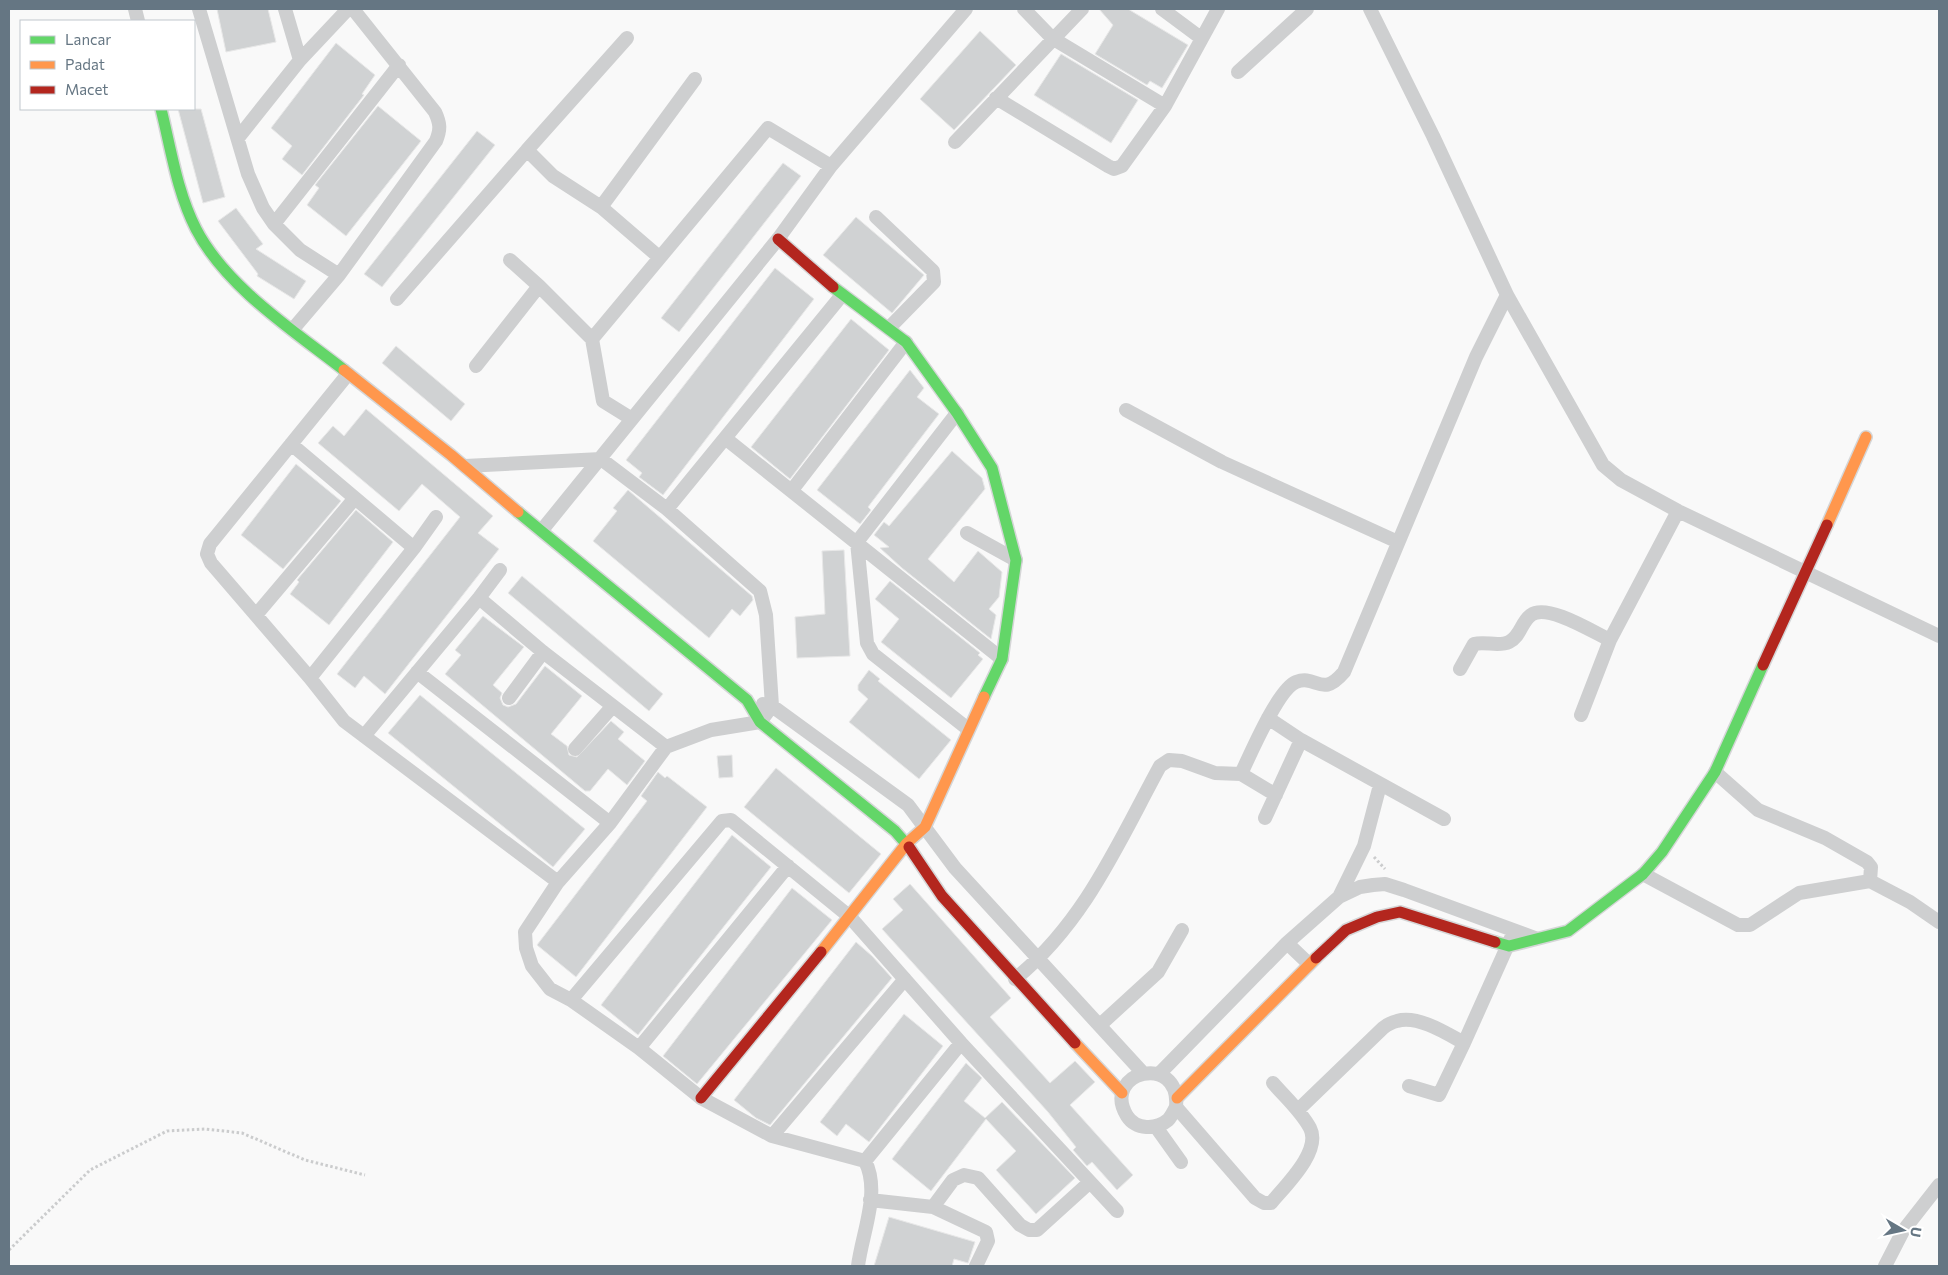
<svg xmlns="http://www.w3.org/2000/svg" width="1948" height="1275" font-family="Commissioner,sans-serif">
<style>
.building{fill:#d0d2d3;stroke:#e8e8e8}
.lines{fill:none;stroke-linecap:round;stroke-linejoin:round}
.fast-casing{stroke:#d5d6d7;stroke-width:14}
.slow-casing{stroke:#d5d6d7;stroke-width:14}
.jam-casing{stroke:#d5d6d7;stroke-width:14}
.path{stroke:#cbcccd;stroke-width:3;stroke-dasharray:2.5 2.5;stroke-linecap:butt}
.street{stroke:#cecfd0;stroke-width:14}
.fast{stroke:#63d668;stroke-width:11}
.slow{stroke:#ff974d;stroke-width:11}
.jam{stroke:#b3261e;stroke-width:11}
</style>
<rect width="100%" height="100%" fill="#f9f9f9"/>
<path class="building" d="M217 9H268L276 42 226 52Z
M1099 9H1128L1188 45 1162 88 1150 81 1147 85 1095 54 1113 25Z
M980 31 1016 65 954 130 920 99Z
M336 43 375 75 362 94 364 95 302 175 282 159 292 146 271 128Z
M1061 54 1138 100 1111 143 1034 95Z
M378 106 421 141 346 236 307 205 319 188 315 185Z
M178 109H201L225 197 203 203Z
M477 131 495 145 382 287 364 274Z
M783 163 801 176 679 332 661 318Z
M236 208 263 244 256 249 306 281 294 299 257 276 258 274 218 221Z
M856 217 924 275 892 313 823 255Z
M775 268 814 299 663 495 639 477 642 473 626 460Z
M851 319 889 350 790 479 751 447Z
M396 346 465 404 451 421 382 363Z
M910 370 924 388 917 397 939 414 868 507 871 510 860 524 817 490Z
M366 409 493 516 478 533 499 549 385 694 364 676 355 688 337 674 460 517 422 484 399 511 318 443 333 426 344 436Z
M952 451 982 478 985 489 928 559 954 582 978 551 1002 572 999 597 989 609 996 615 991 639 902 568 880 548 889 547 874 535 884 522 889 526Z
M296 464 341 501 283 569 241 535Z
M628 490 752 596 753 600 740 616 732 609 709 638 593 541 617 511 613 508Z
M356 510 393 542 329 625 290 594 299 582 297 580Z
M844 550 850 656 797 658 795 617 825 614 822 551Z
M522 576 663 694 649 711 508 593Z
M890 581 980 653 978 655 983 659 951 698 881 642 899 619 875 599Z
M483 616 524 647 493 685 502 693 500 698 503 705 508 707 516 704 545 666 582 696 551 734 567 746 569 755 577 757 611 721 624 732 618 739 645 761 627 785 608 769 590 791H585L445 674 461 655 455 650Z
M869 670 880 679 878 681 951 740 919 779 849 722 868 699 858 690V685Z
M420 695 585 829 553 867 388 733Z
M732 755 733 777 719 778 717 756Z
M776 768 881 854 849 893 744 807Z
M658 772 665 778 667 776 707 807 576 977 537 945 647 801 641 796Z
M732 835 771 867 638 1035 601 1005Z
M910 884 1011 998 990 1017 1050 1083 1075 1061 1095 1082 1070 1105 1133 1175 1117 1190 1092 1162 1087 1166 1073 1150 1076 1147 1048 1112 882 929 903 910 893 899Z
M792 888 832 920 697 1084 663 1056Z
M856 942 872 956 892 978 770 1125 756 1118 734 1100Z
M904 1014 943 1046 869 1142 846 1124 837 1136 820 1122Z
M966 1063 982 1078 964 1101 985 1118 1002 1102 1075 1178 1036 1214 996 1170 1016 1151 986 1119 931 1191 892 1159Z
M889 1217 975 1242 968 1263 954 1259 952 1266H874Z"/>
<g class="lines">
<g class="fast-casing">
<path id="fast" d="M161 109C171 149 177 192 196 229 226 287 294 331 344 370
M833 287 906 342 957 413 992 468 1016 560 1002 659 984 697
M518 512 747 700 760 722 895 831 909 847
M1495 942 1509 946 1568 931 1643 874 1662 852 1715 772 1763 665"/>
</g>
<g class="slow-casing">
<path id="slow" d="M344 370 451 455 518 512
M1827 525 1866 437
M821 952 907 843 925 827 984 697
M1075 1043 1122 1093
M1177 1098 1316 958"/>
</g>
<g class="jam-casing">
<path id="jam" d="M778 239 833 287
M1763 665 1827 525
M909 847 942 896 1075 1043
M1316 958 1346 930 1377 917 1400 912 1495 942
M701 1098 821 952"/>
</g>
<path class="path" d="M1374 857 1385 869
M9 1250 90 1170 167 1131 205 1129 242 1133 305 1160 365 1175"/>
<path class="street" d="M135 9 138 21
M199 9 248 174 263 208 274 224 300 250 339 275
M285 9 300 60
M1024 9 1052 38 1165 106
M1162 9 1201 38
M1370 9 1433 136 1507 295 1603 465 1621 480 1678 511 1939 636
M1238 72 1307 9
M996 98 1108 166 1114 169 1122 166 1165 106 1218 9
M238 138 300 60 348 9
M955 142 1082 9
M527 150 627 38
M601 207 695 79
M876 217 933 271 934 282 889 328
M274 224 399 65
M510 260 539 286
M397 299 527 150 553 176 601 207 659 257
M293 329 339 275 436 141C441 129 440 123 435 112L353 9
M476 366 539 286 592 339
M348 374 210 544 207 554 211 563 310 678 344 721 558 882
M1126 410 1222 462 1398 542
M957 413 857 542 867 643 873 654 968 729
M632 419 603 401 592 339 768 128 831 166
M725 438 1002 659
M291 444 414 548
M465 466 601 459 667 509 760 591 766 615 772 706 760 722 711 730 666 747 543 652 479 598
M792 490 906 342
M667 509 842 295
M542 530 778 239 831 166 966 9
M967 533 1016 560
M256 615 355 498
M1460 669 1474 644C1485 641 1499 647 1509 642 1521 636 1521 622 1531 615 1547 603 1593 632 1610 640
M417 672 610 823
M310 678 414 548 436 517
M509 698 543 652
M763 704 772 706 908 805 955 868 1143 1073
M1581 715 1610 640 1678 511
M1268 718 1301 740 1444 819
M364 736 479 598 500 570
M666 747 610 823 558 882 525 932 526 948 532 966 550 989 571 1000 639 1048 701 1098 772 1136 865 1161C881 1192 862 1233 858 1266
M575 749 612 707
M1715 772 1758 810 1825 838 1867 862 1871 867 1870 881
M1241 774C1250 755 1278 689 1296 682 1317 674 1321 699 1344 672L1476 357 1507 295
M1265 818 1301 740
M1643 874 1738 925H1750L1799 893 1870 881 1910 902 1939 922
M1339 897 1364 846 1380 785
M1287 943 1309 964
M1015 979C1085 922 1118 843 1160 766L1169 760 1182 761 1215 773 1241 774 1276 795
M571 1000 722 821 731 820 850 917 961 1043 1117 1211
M1100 1025 1158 972 1182 930
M639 1048 788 866
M1159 1074 1287 943 1339 897 1360 887 1373 885 1385 884 1404 890 1535 938
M1409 1086 1439 1095 1464 1043
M1176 1107C1174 1111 1171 1117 1168 1120 1156 1130 1136 1130 1127 1116 1100 1071 1181 1052 1176 1107L1255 1198 1264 1203H1271C1285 1186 1322 1151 1310 1128 1301 1111 1285 1097 1273 1083
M1298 1110 1383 1028C1387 1025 1392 1022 1397 1021 1418 1015 1446 1033 1464 1043L1511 938
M1156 1127 1181 1162
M772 1136 905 979
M865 1161 961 1043
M870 1200 933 1207 986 1232 988 1241 976 1266
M933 1207 953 1180 964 1175 978 1178 1020 1225 1029 1230H1037L1090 1182
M1885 1266 1903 1231 1939 1185"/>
<use href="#fast" class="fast"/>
<use href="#slow" class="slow"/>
<use href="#jam" class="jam"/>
</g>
<rect width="1948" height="1275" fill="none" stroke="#657683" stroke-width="20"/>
<rect x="20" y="20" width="175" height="90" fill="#ffffff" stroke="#c1c8cd"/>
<rect x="30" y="36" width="25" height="8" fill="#63d668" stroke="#c1c8cd"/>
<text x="65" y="45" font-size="15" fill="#657683">Lancar</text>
<rect x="30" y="61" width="25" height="8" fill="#ff974d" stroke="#c1c8cd"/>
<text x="65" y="70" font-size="15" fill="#657683">Padat</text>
<rect x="30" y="86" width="25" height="8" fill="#b3261e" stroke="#c1c8cd"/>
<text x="65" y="95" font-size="15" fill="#657683">Macet</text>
<g transform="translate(1903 1230) rotate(99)" stroke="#ffffff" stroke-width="4" paint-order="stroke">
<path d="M0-4L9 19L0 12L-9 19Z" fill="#657683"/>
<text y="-8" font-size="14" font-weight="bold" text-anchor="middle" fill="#657683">U</text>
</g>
</svg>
